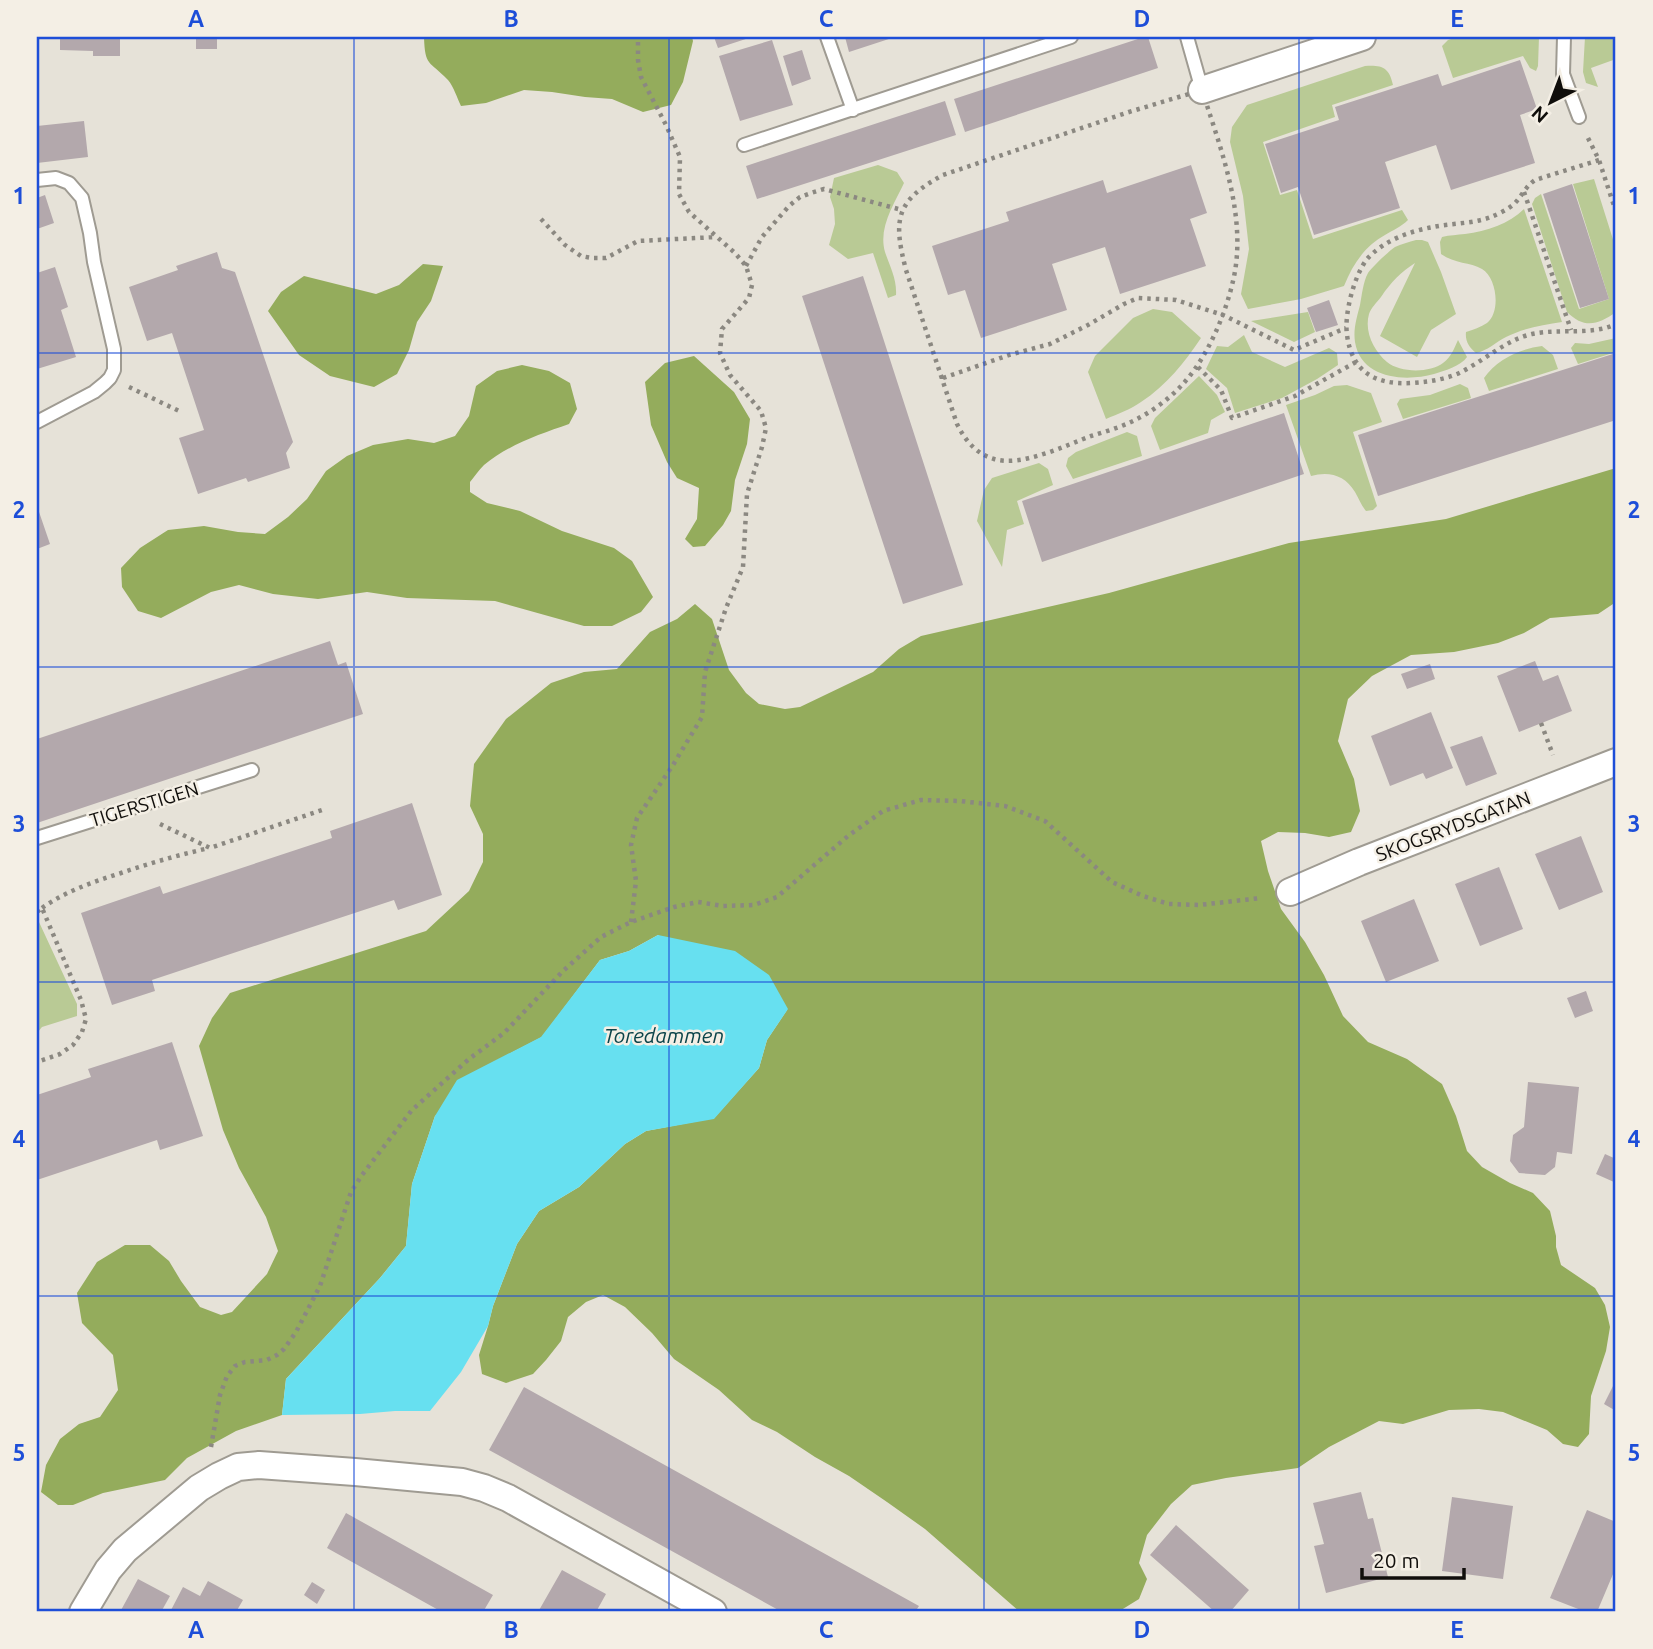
<svg xmlns="http://www.w3.org/2000/svg" width="1653" height="1649" font-family="Ubuntu,sans-serif">
<style>
.green{fill:#b9ca95}
.forest{fill:#94ac5c}
.water{fill:#67e0f0}
.building{fill:#b3a8ac}
.lines{fill:none;stroke-linecap:round;stroke-linejoin:round}
.service-casing{stroke:#9f9b92;stroke-width:16}
.minor-casing{stroke:#9f9b92;stroke-width:30}
.path{stroke:#8b8881;stroke-width:4.5;stroke-dasharray:3.5 5;stroke-linecap:butt}
.service{stroke:#fff;stroke-width:12}
.minor{stroke:#fff;stroke-width:26}
.grid{fill:none;stroke:#1d4ed8;stroke-width:2;stroke-opacity:0.55}
.labels{text-anchor:middle;stroke-width:5;stroke-linejoin:round;paint-order:stroke}
.street-label{font-size:19px;fill:#100e0b;stroke:#f4efe5}
.water-label{font-size:21px;font-style:italic;fill:#0b444a;stroke:#f4efe5}
.neatline{fill:none;stroke:#1d4ed8;stroke-width:2.5}
.grid-label{font-size:23px;text-anchor:middle;font-weight:bold;fill:#1d4ed8}
</style>
<rect width="100%" height="100%" fill="#e6e2d8"/>
<path class="green" d="M1457 37H1539L1538 66 1536 71 1530 68 1523 56 1453 78 1442 46 1448 40Z
M1585 37H1616V59L1591 68 1598 87 1586 83 1583 72Z
M1365 66C1382 65 1389 67 1393 85L1332 105 1335 117 1263 142 1280 195 1297 190 1313 239 1402 210 1408 220C1401 227 1393 230 1385 235 1364 247 1353 264 1344 286L1301 299 1248 309 1241 294 1249 249 1243 196 1230 142 1232 127 1247 105Z
M878 165 897 172 904 183C894 204 878 228 885 252 890 267 897 279 896 295L888 298 873 253 848 259 829 245 835 224 834 209 830 197 834 178Z
M1594 179 1616 249V312C1598 325 1584 329 1567 312L1532 204 1535 198 1541 194 1579 309 1609 299 1573 184Z
M1524 209 1562 322C1543 325 1524 328 1506 337 1496 342 1487 351 1476 353 1469 347 1465 341 1466 332 1473 330 1481 327 1487 323 1501 312 1497 278 1482 269 1470 262 1455 264 1441 254L1440 242 1442 237C1450 235 1457 235 1465 234 1487 231 1509 224 1524 209Z
M1416 240H1422L1428 242 1441 272 1456 314 1431 330 1417 357 1380 336 1415 263C1401 272 1391 282 1381 297 1377 302 1371 308 1369 314 1364 332 1374 351 1387 362 1400 373 1430 373 1443 363 1451 357 1454 349 1458 340L1467 357C1461 366 1444 371 1434 374 1405 382 1361 379 1355 342 1353 329 1357 317 1360 305 1362 295 1363 282 1368 273 1372 267 1389 251 1395 247 1401 244 1409 242 1416 240Z
M1153 309 1172 312 1201 338C1184 363 1167 385 1141 402 1131 409 1118 414 1106 419L1088 372 1095 356 1133 318Z
M1308 312 1315 332 1294 342 1251 321Z
M1244 335 1252 352 1285 367 1329 348 1337 353 1338 365 1317 379 1282 398 1235 413 1227 388 1206 369 1217 346 1228 347Z
M1616 338V352L1578 364 1571 348 1575 343 1589 344Z
M1542 346 1553 355 1558 369 1489 391 1484 378C1497 359 1520 349 1542 346Z
M1199 376 1217 395 1225 412 1211 420 1208 433 1160 450 1151 426 1155 418Z
M1460 384 1468 388 1471 398 1403 419 1397 404 1400 399 1430 395Z
M1347 385 1371 393 1382 422 1353 432 1377 506 1373 510 1366 511C1361 505 1359 499 1355 492 1345 475 1329 471 1311 476L1286 405 1315 395 1334 386Z
M1127 432 1137 436 1142 456 1073 479 1066 466 1068 458 1076 452Z
M1039 463 1048 469 1053 485 1017 501 1024 524 1007 530 1002 567 977 521 984 490 992 478Z
M39 922 77 1004V1016L42 1027 37 1033V923Z"/>
<path class="forest" d="M424 37H692L693 41 683 82 671 105 643 112 612 99 585 97 552 92 524 90 486 103 461 106C457 98 454 87 448 80 429 60 425 67 424 37Z
M423 264 443 266 431 301 417 322 409 350 397 374 374 387 330 376 299 355 268 311 281 292 304 276 376 294 399 285Z
M694 356 734 392 750 419 747 444 735 480 731 511 723 525 705 546 693 547 685 539 697 519 699 488 677 478 667 462 651 425 645 382 665 363Z
M522 365 549 371 570 383 577 409 569 424C540 434 508 445 484 465 479 470 474 477 470 482V492L487 503 520 511 562 531 614 548 632 561 653 597 641 612 612 626H584L495 601 407 598 367 592 318 599 273 594 239 585 211 592 161 618 138 611 122 587 121 568 140 548 168 530 204 526 238 532 265 534 288 517 307 499 326 471 347 456 373 445 408 439 434 443 455 436 469 416 476 386 497 371Z
M1616 468V602L1598 614 1550 618 1524 633 1498 643 1454 652 1411 655 1372 676 1348 699 1338 741 1354 779 1360 811 1351 832 1329 837 1305 833 1278 832 1261 841 1268 871 1281 909 1305 942 1324 975 1343 1016 1368 1042 1407 1059 1442 1084 1456 1116 1467 1151 1482 1167 1510 1183 1533 1193 1550 1211 1556 1236V1247L1561 1265 1595 1288 1605 1305 1610 1327 1606 1351 1591 1396 1589 1434 1578 1447 1563 1444 1547 1430 1503 1412 1479 1409 1449 1410 1403 1424 1379 1421 1329 1447 1298 1468 1226 1478 1192 1485 1171 1504 1147 1535 1139 1563 1147 1579 1139 1599 1118 1612H1020L925 1529 887 1502 849 1476 815 1457 777 1432 752 1420 719 1390 674 1359 652 1333 625 1307 603 1295 586 1302 568 1317 561 1341 546 1360 533 1374 506 1383 482 1374 479 1355 488 1326 493 1306 517 1244 539 1211 579 1187 625 1144 646 1131 714 1118 759 1068 767 1040 787 1010 658 935 629 951 600 960 542 1037 507 1055 435 1116 412 1184 406 1246 380 1278 286 1379 282 1415 236 1431 187 1458 165 1480 103 1493 73 1505H58L41 1492 46 1465 60 1439 79 1424 100 1417 118 1390 113 1355 82 1323 77 1293 97 1262 125 1245H150L169 1261 181 1281 200 1307 221 1315 232 1312 267 1274 278 1251 266 1217 239 1168 223 1130 199 1046 212 1018 230 993 426 931 469 891 483 862V834L470 806 474 764 506 719 551 683 584 672 617 669 650 632 677 619 695 604 712 619 729 670 746 693 759 704 785 709 800 707 873 672 899 649 921 636 1109 593 1289 543 1446 519Z"/>
<path class="water" d="M658 935 735 951 769 975 788 1009 767 1040 759 1068 714 1119 646 1131 625 1144 579 1187 539 1211 517 1244 493 1306 488 1326 461 1372 430 1411H395L360 1414 282 1415 286 1379 380 1278 406 1246 412 1184 435 1116 457 1080 541 1037 600 960 629 951Z"/>
<path class="building" d="M60 37H120V56H93V51L60 50Z
M196 37H217V49H196Z
M714 37H752L718 48Z
M845 37H895L849 52Z
M1144 37H1148L1158 68 965 132 954 99Z
M772 40 793 105 740 121 719 56Z
M802 50 811 79 792 86 783 56Z
M1520 60 1537 109 1520 115 1535 163 1451 190 1436 145 1385 162 1400 208 1314 235 1298 187 1281 193 1265 144 1339 120 1335 107 1438 74 1442 86Z
M945 101 956 135 757 199 746 166Z
M84 121 88 157 37 163V126Z
M1191 165 1207 213 1190 219 1206 266 1120 294 1105 247 1052 264 1067 310 981 338 965 290 948 295 932 246 1009 221 1006 212 1103 180 1107 193Z
M1572 184 1609 299 1580 308 1543 194Z
M45 195 54 223 37 229V198Z
M217 252 222 268 235 272 293 442 286 453 290 468 248 482 246 478 198 494 179 438 204 430 172 333 147 341 129 287 178 270 176 266Z
M55 267 68 307 61 310 76 357 37 369V273Z
M863 276 963 585 903 604 802 296Z
M1329 300 1338 325 1316 332 1307 308Z
M1616 353V420L1378 496 1358 435Z
M1284 413 1304 474 1042 562 1022 501Z
M37 506 50 544 37 549Z
M330 641 338 665 346 662 363 714 37 823V739Z
M1535 661 1543 681 1558 675 1572 711 1519 732 1497 676Z
M1430 664 1435 679 1407 689 1401 674Z
M1431 712 1453 768 1426 779 1423 773 1390 786 1371 736Z
M1482 736 1497 774 1466 786 1450 747Z
M412 803 442 895 398 910 394 900 152 980 155 991 112 1005 81 913 160 886 163 894 332 838 330 831Z
M1581 836 1603 892 1559 910 1535 854Z
M1499 867 1523 929 1480 946 1455 884Z
M1414 899 1439 961 1386 982 1361 921Z
M1586 991 1593 1011 1575 1018 1567 998Z
M172 1042 203 1136 160 1150 157 1140 37 1180V1095L91 1077 88 1069Z
M1528 1082 1579 1087 1572 1154 1557 1152 1555 1167 1545 1175 1519 1173 1510 1161 1513 1135 1524 1127Z
M1605 1154 1616 1159V1176L1614 1182 1596 1174Z
M1616 1380V1411L1604 1404Z
M524 1387 919 1606 915 1612H782L489 1450Z
M1361 1492 1368 1519 1373 1518 1388 1577 1326 1593 1314 1546 1324 1544 1313 1503Z
M1452 1497 1513 1506 1503 1579 1442 1571Z
M1587 1510 1616 1522V1567L1597 1612H1586L1550 1598Z
M346 1513 493 1595 483 1612H442L327 1548Z
M1176 1525 1249 1590 1230 1612H1215L1150 1555Z
M562 1570 606 1594 596 1612H538Z
M138 1579 170 1596 161 1612H120Z
M208 1581 243 1600 236 1612H170L183 1587 200 1596Z
M312 1582 325 1590 317 1604 304 1595Z"/>
<g class="lines">
<g class="service-casing">
<path id="service" d="M827 37 853 110
M1187 37 1202 90
M1564 37 1563 74 1579 117
M744 145 1071 37
M37 180 56 178 69 183 82 198 90 233 94 262 114 349V370L110 378 105 383 94 392 37 422
M37 838 252 770"/>
</g>
<g class="minor-casing">
<path id="minor" d="M1202 90 1362 37
M1290 892 1359 862 1616 762
M83 1612 108 1570 125 1550 199 1488 219 1476 238 1467 259 1465 355 1472 462 1482 484 1488 508 1498 713 1612"/>
</g>
<path class="path" d="M1202 90C1221 150 1248 218 1233 281 1225 316 1207 358 1182 385 1168 400 1150 413 1131 422 1118 428 1104 432 1091 436 1064 446 1022 467 994 459 976 454 965 440 957 424L906 270C893 220 895 201 943 175L1129 112Z
M1588 138 1599 160 1616 212
M1599 160 1535 180C1525 187 1522 196 1514 204 1507 210 1498 214 1491 217 1472 224 1452 223 1433 227 1410 231 1383 241 1367 259 1354 276 1344 314 1347 335 1352 372 1375 385 1411 383 1427 382 1442 380 1457 374 1483 362 1505 340 1532 334 1560 328 1591 336 1616 324
M1524 192 1571 330
M541 219 565 245 581 256 592 258H606L638 241 716 237
M746 266 762 237 789 206 800 197 811 193 824 189 902 210
M1198 367 1221 390 1232 418 1295 396 1356 362
M943 378 1009 355 1050 344 1088 325 1124 304 1138 298 1176 300 1223 315 1294 350 1346 328
M129 387 179 411
M1541 723 1553 755
M160 824 210 848 322 810
M42 908C66 891 93 882 121 873 150 863 179 855 209 848
M37 912 42 908 81 1000 86 1019 82 1032 73 1045 60 1054 37 1062
M631 922 636 881 631 845 637 818 673 765 702 717 705 672 726 608 743 567 747 494 762 447 766 428 761 411 730 375 720 353 722 329 749 298 752 285 746 266 735 253 689 212 679 194 680 157 666 125 641 77 638 60V37
M211 1447 220 1395 227 1376 235 1366 245 1362 267 1360 277 1355 284 1349 296 1332 320 1286 351 1192 362 1175 412 1110 469 1059 504 1033 563 971 601 937 631 922 674 907 698 902 723 906 754 905 777 897 848 836 883 811 921 800 960 801 1005 806 1045 821 1112 882 1143 896 1169 904 1199 905 1261 898"/>
<use href="#service" class="service"/>
<use href="#minor" class="minor"/>
</g>
<path class="grid" d="M354 37V1612M669 37V1612M984 37V1612M1299 37V1612M37 353H1616M37 667H1616M37 982H1616M37 1296H1616"/>
<g class="labels">
<g class="street-label">
<text transform="translate(144 804) rotate(-17)" y="7">TIGERSTIGEN</text>
<text transform="translate(1453 826) rotate(-21)" y="7">SKOGSRYDSGATAN</text>
</g>
<g class="water-label">
<text x="664" y="1043">Toredammen</text>
</g>
</g>
<rect width="1653" height="1649" fill="none" stroke="#f4efe5" stroke-width="77"/>
<g transform="translate(1551 102) rotate(222)" stroke="#f4efe5" stroke-width="5" paint-order="stroke">
<path d="M0-5L12 26L0 18L-12 26Z" fill="#100e0b"/>
<text y="-10" font-size="19" font-weight="bold" text-anchor="middle" fill="#100e0b">N</text>
</g>
<path d="M1362 1568v10h102v-10" fill="none" stroke="#100e0b" stroke-width="3.5"/>
<text x="1373" y="1568" font-size="21" fill="#100e0b" stroke="#f4efe5" stroke-width="5" paint-order="stroke">20 m</text>
<rect x="38" y="38" width="1576" height="1572" class="neatline"/>
<g class="grid-label">
<text x="196" y="27">A</text>
<text x="511" y="27">B</text>
<text x="826" y="27">C</text>
<text x="1142" y="27">D</text>
<text x="1457" y="27">E</text>
<text x="19" y="204">1</text>
<text x="1634" y="204">1</text>
<text x="19" y="518">2</text>
<text x="1634" y="518">2</text>
<text x="19" y="832">3</text>
<text x="1634" y="832">3</text>
<text x="19" y="1147">4</text>
<text x="1634" y="1147">4</text>
<text x="19" y="1461">5</text>
<text x="1634" y="1461">5</text>
<text x="196" y="1638">A</text>
<text x="511" y="1638">B</text>
<text x="826" y="1638">C</text>
<text x="1142" y="1638">D</text>
<text x="1457" y="1638">E</text>
</g>
</svg>
